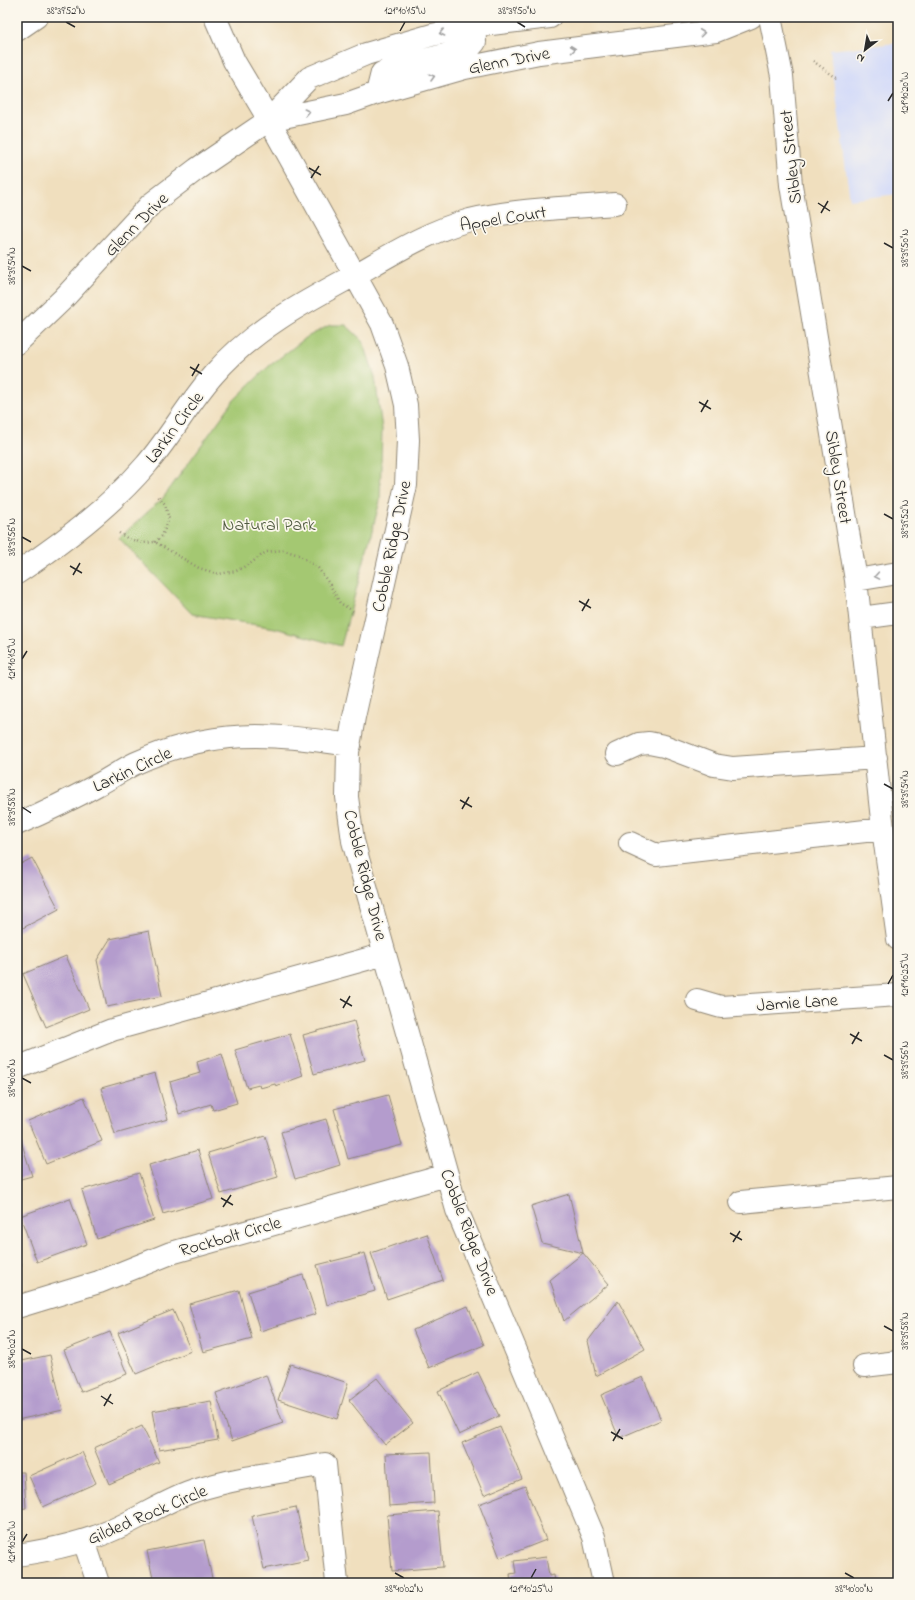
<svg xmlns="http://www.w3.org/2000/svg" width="915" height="1600" font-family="'Indie Flower',sans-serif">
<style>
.built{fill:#d1d9f9}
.green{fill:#a4c872;stroke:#687a4e}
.building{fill:#b49ccd}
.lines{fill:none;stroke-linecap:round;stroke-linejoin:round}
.minor-casing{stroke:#8e8574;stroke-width:24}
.path{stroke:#8e8574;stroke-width:2.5;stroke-dasharray:1 3;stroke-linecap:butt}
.minor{stroke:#fff;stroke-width:22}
.oneway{stroke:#a0a0a0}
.ticks{fill:none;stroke:#2b2b2b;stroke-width:1.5}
.labels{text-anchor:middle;stroke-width:3.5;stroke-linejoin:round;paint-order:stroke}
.street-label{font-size:18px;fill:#2b2b2b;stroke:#fbf7ec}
.park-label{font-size:18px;fill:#4f5a40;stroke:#fbf7ec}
.neatline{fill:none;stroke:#2b2b2b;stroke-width:1.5}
.ticks-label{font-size:10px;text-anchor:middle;fill:#2b2b2b}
</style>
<rect width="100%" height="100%" fill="#fbf7ec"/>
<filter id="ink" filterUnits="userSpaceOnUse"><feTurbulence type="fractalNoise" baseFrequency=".025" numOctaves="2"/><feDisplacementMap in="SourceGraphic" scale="8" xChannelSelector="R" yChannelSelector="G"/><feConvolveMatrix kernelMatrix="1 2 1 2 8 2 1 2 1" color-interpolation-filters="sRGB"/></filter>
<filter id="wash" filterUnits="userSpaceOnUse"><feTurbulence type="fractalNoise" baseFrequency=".012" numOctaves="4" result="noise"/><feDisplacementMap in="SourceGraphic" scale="16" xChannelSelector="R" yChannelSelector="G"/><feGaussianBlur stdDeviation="0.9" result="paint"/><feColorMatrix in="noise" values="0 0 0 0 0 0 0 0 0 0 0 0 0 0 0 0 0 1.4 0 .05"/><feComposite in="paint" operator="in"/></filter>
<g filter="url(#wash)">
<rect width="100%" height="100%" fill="#f0dfbe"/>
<path class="built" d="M898 43V194L850 200 830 50Z"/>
<path class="green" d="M330 325H346L363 341 375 377 382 429 380 501 341 646 275 628 192 614 119 538 163 498 234 400 268 367 307 337Z"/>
<g id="blocks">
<path class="building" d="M32 858 59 909 17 931V866Z
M149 931 162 996 107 1007 97 960 110 939Z
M66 956 89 1009 46 1027 23 974Z
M354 1021 365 1060 314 1074 303 1035Z
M290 1034 303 1076 276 1086 275 1084 260 1088 259 1085 247 1088 235 1050Z
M222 1054 237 1103 213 1110 211 1104 179 1114 170 1082 200 1073 197 1062Z
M155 1073 168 1119 115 1134 101 1088Z
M388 1095 402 1145 348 1159 334 1109Z
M84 1097 102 1141 46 1164 28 1121Z
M326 1119 340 1165 295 1179 281 1132Z
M17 1128 32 1176 17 1180Z
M265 1136 278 1177 221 1194 208 1153Z
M198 1150 213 1199 163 1214 149 1165Z
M139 1173 154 1220 97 1239 82 1190Z
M569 1194 583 1253 542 1243 531 1206Z
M70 1198 87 1244 37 1262 20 1216Z
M427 1234 443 1280 387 1299 371 1253Z
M17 1249 22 1266 17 1267Z
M365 1253 375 1291 327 1305 317 1265Z
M583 1253 609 1284 564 1321 550 1280Z
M303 1275 316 1314 260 1331 248 1292Z
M239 1290 252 1339 203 1352 189 1304Z
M618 1301 645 1349 596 1376 588 1341Z
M468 1306 484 1345 429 1368 413 1330Z
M173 1310 191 1351 136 1374 118 1333Z
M110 1332 127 1374 81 1392 64 1350Z
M50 1355 63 1410 17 1420V1362Z
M290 1364 348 1383 337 1419 278 1400Z
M478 1372 499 1416 459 1435 438 1391Z
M266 1375 283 1423 232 1441 216 1393Z
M643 1377 661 1420 619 1438 601 1395Z
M377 1378 413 1423 385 1445 349 1400Z
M211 1401 218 1440 159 1450 152 1411Z
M142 1426 159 1462 109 1484 94 1448Z
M500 1427 522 1479 484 1495 462 1443Z
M82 1452 96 1483 43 1507 29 1476Z
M431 1452 434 1503 389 1506 386 1454Z
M17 1472H24L26 1508 17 1509Z
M525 1486 546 1540 500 1558 479 1504Z
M296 1507 308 1560 264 1569 252 1516Z
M438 1511 443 1567 392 1571 387 1515Z
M204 1540 213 1583H154L147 1551Z
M546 1557 549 1576 554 1575 555 1583H511L510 1574 516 1573 514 1561Z
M66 1580V1583H46V1582Z"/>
</g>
</g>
<g filter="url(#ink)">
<use href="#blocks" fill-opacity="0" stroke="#8e8574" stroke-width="1"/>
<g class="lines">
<g class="minor-casing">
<path id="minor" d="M215 17 234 61 269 120 382 324 397 366 406 405 408 440 406 485 354 717 348 752 347 797 353 841 457 1210 594 1537 604 1583
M770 17 782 76 791 185 856 580 883 829 898 939
M17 30 36 17
M377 93 382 73 392 68 469 49 475 42 474 17
M269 120 346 104 377 93 465 68 539 53 716 31 751 17
M17 343 63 299 151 204 197 169 269 120 309 78 366 54 432 35 475 26 550 17
M17 573C64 542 109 508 146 465 171 436 189 402 214 374 255 327 310 299 364 270 397 251 432 230 470 220 517 209 567 208 615 204
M856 580 898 573
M861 618 898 613
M617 754 639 744 649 743 664 746 714 765 733 768 876 758
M17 824C45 812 72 799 99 784 111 778 123 769 136 763 212 728 270 733 350 745
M630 843 656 855 883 829
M697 1000 721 1007 898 995
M17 1068 112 1030 385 954
M741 1202 898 1187
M17 1307 99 1282 171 1253 447 1175
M864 1366 898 1362
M84 1541 98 1583
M17 1555C51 1550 85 1543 117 1528 144 1516 168 1499 197 1490 238 1477 283 1472 325 1464L337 1583"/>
</g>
<path class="path" d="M813 61 838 79
M119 533 127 538 142 543 155 542 199 568 219 574 236 571 251 563 266 552 283 550 299 555 318 568 330 585 340 603 353 611
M155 542 162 536 169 519 165 504 158 496"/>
<use href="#minor" class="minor"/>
</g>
<defs><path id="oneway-chevron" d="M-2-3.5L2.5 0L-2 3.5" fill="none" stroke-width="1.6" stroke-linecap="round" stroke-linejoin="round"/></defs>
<g class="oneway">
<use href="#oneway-chevron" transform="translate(442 33) rotate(168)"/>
<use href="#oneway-chevron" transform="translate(702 33) rotate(-7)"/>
<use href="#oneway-chevron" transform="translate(573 49) rotate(-7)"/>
<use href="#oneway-chevron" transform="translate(432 77) rotate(-15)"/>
<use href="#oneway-chevron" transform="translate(307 112) rotate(-12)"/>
<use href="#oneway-chevron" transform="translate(877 576) rotate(170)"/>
</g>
</g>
<path class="ticks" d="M66 22 75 27M517 22 525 27M400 31 405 22M888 101 893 93M309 168 321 175M311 178 319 166M818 203 830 211M821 213 828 201M884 243 893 248M22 266 31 271M190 367 202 374M192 376 199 364M699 402 711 409M701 412 708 400M884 514 893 519M22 537 31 542M70 566 82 573M73 575 80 563M579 601 591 608M582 611 589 599M22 659 27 651M884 784 893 789M460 800 472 807M22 807 31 813M462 809 469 797M888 984 893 975M340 999 352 1006M343 1008 350 996M850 1034 862 1041M852 1044 859 1032M884 1055 893 1060M22 1078 31 1083M221 1198 233 1205M223 1207 231 1195M730 1233 742 1240M733 1242 740 1231M884 1326 893 1331M22 1349 31 1354M101 1396 113 1404M104 1406 111 1394M611 1432 623 1439M613 1441 620 1429M22 1542 27 1534M395 1573 404 1578M845 1573 854 1578M531 1578 536 1569"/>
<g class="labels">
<g class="street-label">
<text transform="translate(509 60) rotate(-11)" y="6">Glenn Drive</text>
<text transform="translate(790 157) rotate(-96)" y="6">Sibley Street</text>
<text transform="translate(503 218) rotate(-9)" y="6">Appel Court</text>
<text transform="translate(136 224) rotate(-45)" y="6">Glenn Drive</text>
<text transform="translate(174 427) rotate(-53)" y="6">Larkin Circle</text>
<text transform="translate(839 477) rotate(81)" y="6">Sibley Street</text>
<text transform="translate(391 546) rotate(-78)" y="6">Cobble Ridge Drive</text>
<text transform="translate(132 769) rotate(-25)" y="6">Larkin Circle</text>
<text transform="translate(366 875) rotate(76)" y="6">Cobble Ridge Drive</text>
<text transform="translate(797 1002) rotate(-4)" y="6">Jamie Lane</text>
<text transform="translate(470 1232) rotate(69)" y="6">Cobble Ridge Drive</text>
<text transform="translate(230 1236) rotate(-16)" y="6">Rockbolt Circle</text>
<text transform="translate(147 1514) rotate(-23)" y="6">Gilded Rock Circle</text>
</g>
<g class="park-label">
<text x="269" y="530">Natural Park</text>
</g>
</g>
<rect width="915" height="1600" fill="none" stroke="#fbf7ec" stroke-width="44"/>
<g transform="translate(865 50) rotate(211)" stroke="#fbf7ec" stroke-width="3" paint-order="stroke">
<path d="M0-3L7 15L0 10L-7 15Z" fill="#2b2b2b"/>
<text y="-6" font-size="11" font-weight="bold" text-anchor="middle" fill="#2b2b2b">N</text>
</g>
<rect x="22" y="22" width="871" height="1556" class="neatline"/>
<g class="ticks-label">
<text x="66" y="14">38°39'52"N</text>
<text x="405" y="14">121°10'15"W</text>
<text x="517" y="14">38°39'50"N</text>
<text transform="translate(904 93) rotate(-90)" y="4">121°10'20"W</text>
<text transform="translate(904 248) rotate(-90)" y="4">38°39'50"N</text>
<text transform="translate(11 266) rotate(-90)" y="4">38°39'54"N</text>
<text transform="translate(904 519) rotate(-90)" y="4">38°39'52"N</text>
<text transform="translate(11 537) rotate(-90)" y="4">38°39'56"N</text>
<text transform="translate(11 659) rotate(-90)" y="4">121°10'15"W</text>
<text transform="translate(904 789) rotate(-90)" y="4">38°39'54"N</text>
<text transform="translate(11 807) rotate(-90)" y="4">38°39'58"N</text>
<text transform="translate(904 975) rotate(-90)" y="4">121°10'25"W</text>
<text transform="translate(904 1060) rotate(-90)" y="4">38°39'56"N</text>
<text transform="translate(11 1078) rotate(-90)" y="4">38°40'00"N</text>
<text transform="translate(904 1331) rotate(-90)" y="4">38°39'58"N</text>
<text transform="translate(11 1349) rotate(-90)" y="4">38°40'02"N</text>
<text transform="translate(11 1542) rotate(-90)" y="4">121°10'20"W</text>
<text x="404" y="1592">38°40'02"N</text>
<text x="531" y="1592">121°10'25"W</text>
<text x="854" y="1592">38°40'00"N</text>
</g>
</svg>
